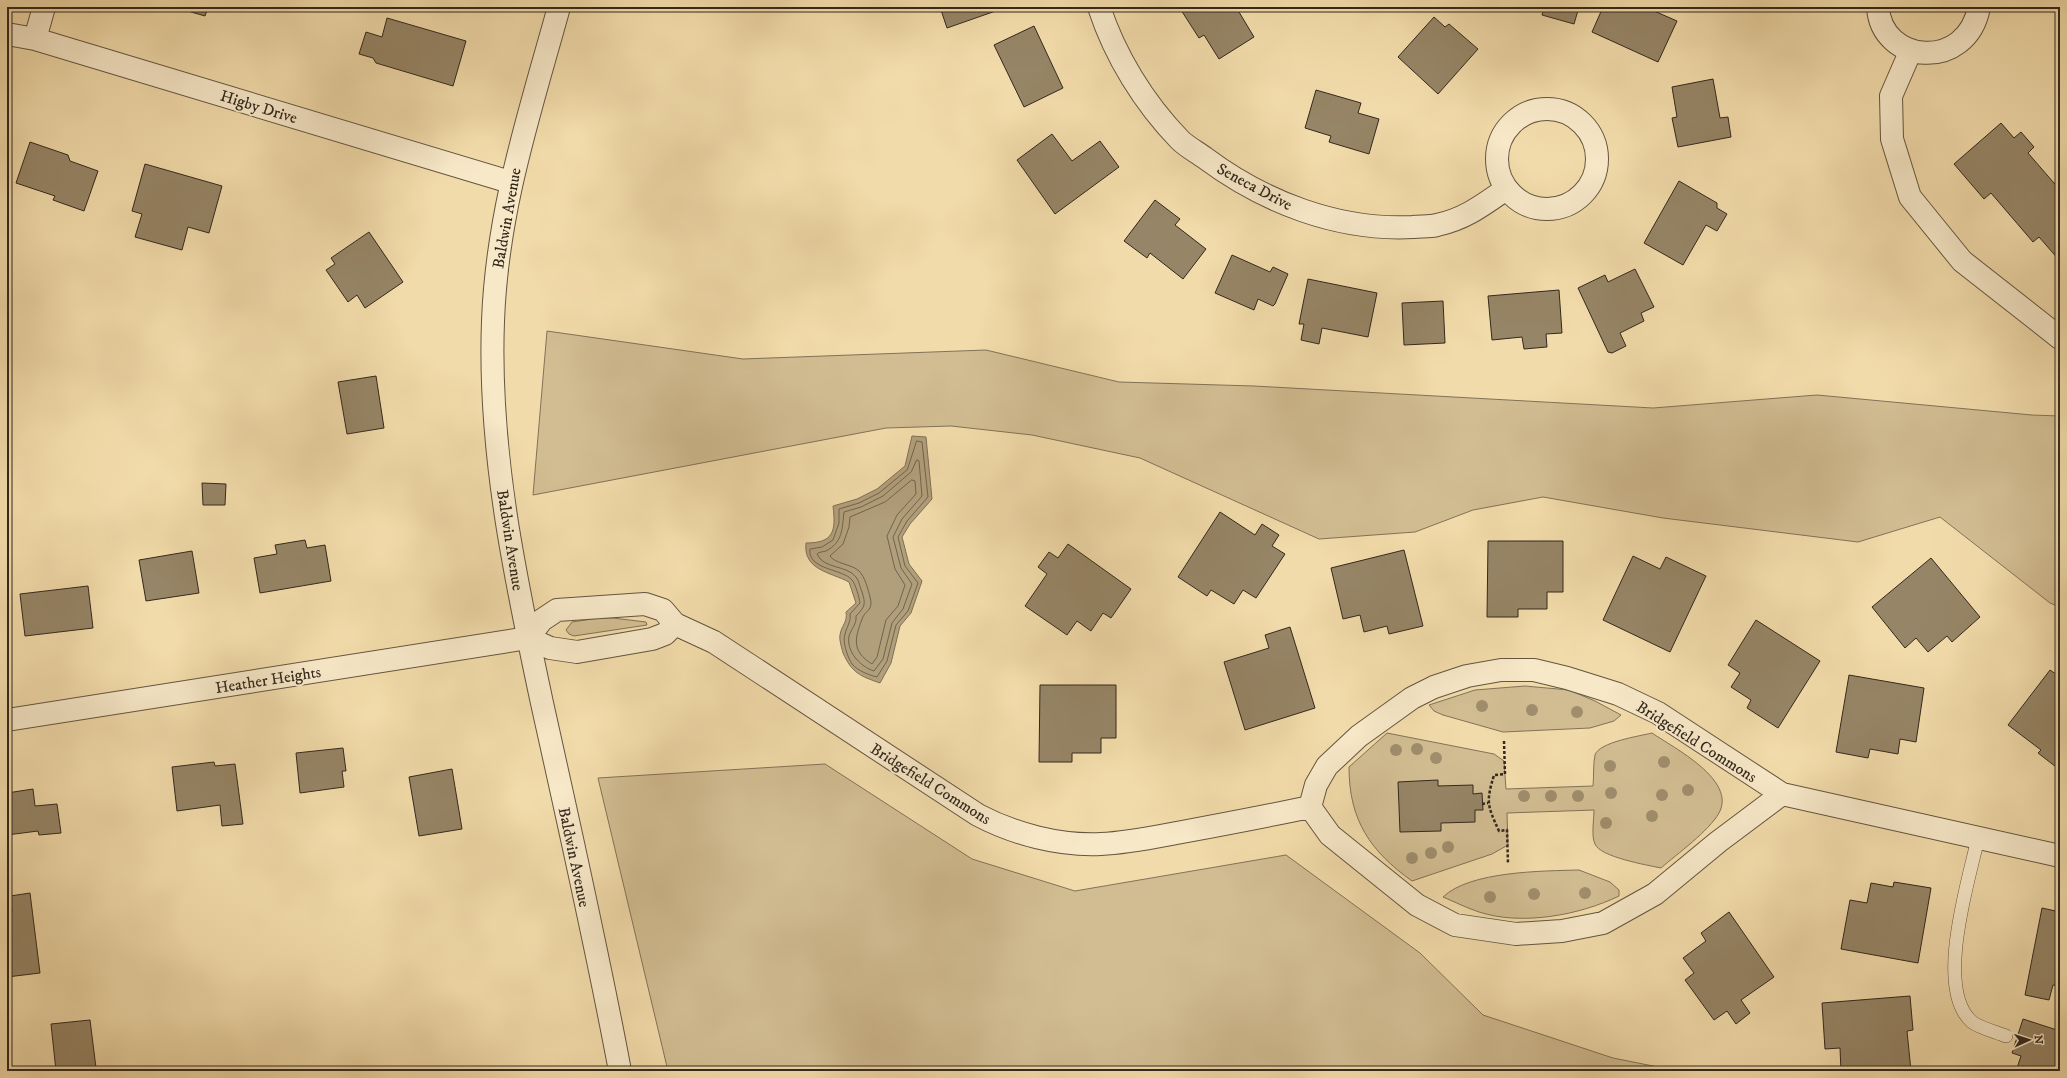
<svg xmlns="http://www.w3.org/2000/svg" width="2067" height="1078" font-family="'IM FELL DW Pica',serif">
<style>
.green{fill:#d2bd92;stroke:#827258}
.water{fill:#b19e7a;stroke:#7f6f55}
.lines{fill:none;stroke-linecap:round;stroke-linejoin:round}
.shore{stroke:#72634c;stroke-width:1}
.building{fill:#968566;stroke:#33281d}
.service-casing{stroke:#635540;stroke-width:14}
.minor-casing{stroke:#635540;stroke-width:24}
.tertiary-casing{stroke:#635540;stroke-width:24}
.path{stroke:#33281d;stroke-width:2.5;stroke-dasharray:3 2;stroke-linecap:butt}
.service{stroke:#f7e8c8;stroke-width:13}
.minor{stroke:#f7e8c8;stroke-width:22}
.tertiary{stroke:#f7e8c8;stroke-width:22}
.tree{fill:#9f8d6c}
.labels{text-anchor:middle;stroke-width:4;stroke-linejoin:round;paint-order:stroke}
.street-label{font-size:16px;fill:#33281d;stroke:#f7e8c8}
</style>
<rect width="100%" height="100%" fill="#f2dbaa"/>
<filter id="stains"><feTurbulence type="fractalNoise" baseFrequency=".005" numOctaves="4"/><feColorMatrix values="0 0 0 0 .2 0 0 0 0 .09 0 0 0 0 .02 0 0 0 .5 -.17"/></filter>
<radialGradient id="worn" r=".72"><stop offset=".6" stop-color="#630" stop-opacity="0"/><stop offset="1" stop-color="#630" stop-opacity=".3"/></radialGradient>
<path class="green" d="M547 331 743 359 986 350 1119 382 1254 386 1653 408 1817 395 2032 415 2060 416V607L2050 603 1940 517 1858 542 1663 518 1543 497 1473 510 1415 532 1319 539 1140 458 1032 435 951 426 886 428 533 495Z
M599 618H613L646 622 647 625 574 636 569 634 566 630 572 622Z
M1525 686 1569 690 1595 701 1621 715 1614 721 1590 728 1503 732 1443 715 1434 711 1429 705 1475 690Z
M1387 733 1494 754 1504 761 1506 789 1593 786C1594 776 1593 764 1595 755 1599 742 1640 736 1652 733 1674 748 1737 780 1719 813 1709 831 1677 854 1661 868 1647 865 1600 857 1595 844 1591 836 1594 820 1594 810L1507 813 1508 845 1492 854 1412 881C1370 851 1349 820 1349 767Z
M825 764 972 859 1075 891 1286 855 1420 953 1483 1015 1613 1058 1678 1071H668L598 778Z
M1579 870 1610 882 1619 890V896C1580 915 1522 926 1479 912 1467 908 1455 902 1443 897 1470 871 1543 871 1579 870Z"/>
<path class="water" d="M912 436 926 437 932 499 910 524 902 537 909 564 922 581 911 613 900 626 891 663 880 683C860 676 852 673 843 653 842 649 839 640 840 635 841 626 848 622 846 612L856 603 849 582C830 572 803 570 806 543 834 543 836 531 833 506L857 499 877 489 905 466Z"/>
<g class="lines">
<path class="shore" d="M917 441 922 442 928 497 907 521 898 537 905 566 918 583 908 611 896 625 887 661 877 677C869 675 858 671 852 664 848 658 842 642 845 634 847 626 851 622 850 614L860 603C859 597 856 585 852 580 844 569 807 570 810 549L822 547 833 540 839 523V509L859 503 879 493 907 470Z
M917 460 919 461 922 496 902 519 893 537 901 568 912 584 903 609 892 623 883 659 874 671C861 667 846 652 849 636 851 629 857 624 856 616 865 607 866 604 862 592 860 587 859 581 856 577 847 565 823 569 817 554 819 552 822 552 826 551 843 542 842 529 844 512L861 507 883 496 911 472Z
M912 480 915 481 916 494 897 515 887 536 895 569 905 585 898 606 886 620 877 657 872 664C851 651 855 638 862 619 865 610 874 611 870 597 868 589 865 577 859 571 852 564 835 564 830 556L843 544 849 527 850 517 885 502Z"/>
</g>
<path class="building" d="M174 7H208L205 16Z
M940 7H1007L947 28Z
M1186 7H1236L1254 37 1219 59 1204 35 1199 38 1181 10Z
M1544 7H1579L1574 24 1542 15Z
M1603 7H1645L1677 21 1658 62 1592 32Z
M1434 17 1445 27 1449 24 1478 49 1438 94 1398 57Z
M387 18 466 41 453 86 376 63 373 58 359 54 366 32 382 37Z
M1034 26 1063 88 1024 107 994 45Z
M1713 79 1720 118 1728 117 1731 137 1678 147 1672 118 1677 117 1672 87Z
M1316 90 1361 103 1358 113 1379 119 1369 154 1329 142 1331 136 1305 128Z
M2001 123 2014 138 2021 132 2034 147 2028 153 2060 190V261L2039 237 2033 242 1991 193 1984 199 1954 164Z
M1052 134 1072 161 1100 141 1119 167 1055 214 1017 160Z
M30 142 68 155 70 161 98 171 84 211 53 200 55 196 16 183Z
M145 164 222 186 209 233 188 227 182 250 135 237 142 214 132 211Z
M1679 181 1717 203V208L1727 214 1717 231 1706 225 1683 265 1644 243Z
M1155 200 1180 219 1175 225 1206 249 1183 279 1150 253 1147 258 1124 241Z
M369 232 403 282 365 308 357 295 348 302 326 270 335 264 331 258Z
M1232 255 1270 272 1273 267 1288 274 1275 304 1273 306 1258 299 1254 310 1215 293Z
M1635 269 1654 307 1641 313 1644 321 1620 333 1626 346 1612 353 1608 352 1578 288 1605 275 1608 282Z
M1308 279 1377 293 1368 337 1322 328 1319 344 1301 340 1304 324H1299Z
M1559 290 1562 333 1546 334 1547 347 1524 349 1522 337 1492 340 1488 296Z
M1443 301 1445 343 1404 345 1402 303Z
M376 376 384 428 347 434 338 382Z
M202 483 226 484 225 505H203Z
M1220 512 1255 535 1262 524 1279 535 1272 546 1285 554 1256 598 1243 590 1234 604 1211 590 1207 596 1178 577Z
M305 540 307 548 325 545 331 581 260 593 254 558 277 554 275 545Z
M1488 541H1563V592H1547V609H1518V617H1487Z
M1068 544 1131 589 1111 618 1103 613 1091 631 1077 621 1067 635 1025 606 1047 574 1038 567 1049 552 1058 558Z
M1404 550 1423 626 1389 634 1387 626 1364 632 1360 615 1343 619 1331 568Z
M192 551 199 593 146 601 139 560Z
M1633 556 1660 569 1666 557 1706 576 1670 652 1603 620Z
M1931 558 1980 617 1952 642 1947 636 1928 652 1916 638 1905 648 1872 607Z
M88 586 93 628 25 636 20 594Z
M1756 620 1820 661 1778 728 1747 708 1751 700 1731 687 1740 673 1728 665Z
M1290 627 1315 708 1245 730 1224 662 1269 648 1265 635Z
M2050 670 2060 677V770L2038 753 2041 750 2008 725Z
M1849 675 1924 688 1916 742 1900 739 1898 754 1870 749 1868 758 1836 752Z
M1040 685H1116V738H1101V753H1072V762H1039Z
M343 748 346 771H342L344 787 300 793 296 753Z
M214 762 215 766 235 764 243 824 222 826 220 805 177 811 172 767Z
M452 769 462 829 419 836 409 777Z
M1438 780V786L1473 785V794L1482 793 1483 810H1475V822L1441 823V831L1400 832 1398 782Z
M33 789 35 806 57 804 61 833 39 835 38 831 7 835V793Z
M1894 882 1931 888 1918 963 1841 949 1850 900 1867 903 1871 883 1893 887Z
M30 893 40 973 7 977V911H12L10 896Z
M2042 908 2060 912V986L2053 985 2049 1000 2025 995Z
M1729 912 1774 977 1741 1000 1750 1013 1736 1024 1727 1011 1714 1020 1685 980 1694 973 1683 958 1706 941 1701 933Z
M1910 996 1913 1030 1907 1031 1911 1071H1841L1840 1048 1825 1049 1822 1003Z
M2023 1019 2060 1031V1071H2016L2021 1056 2012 1053Z
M90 1020 96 1068 56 1071 51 1024Z"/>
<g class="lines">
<g class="service-casing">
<path id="service" d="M1978 838C1969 880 1934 989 1972 1022 1980 1028 1996 1032 2006 1036"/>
</g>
<g class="minor-casing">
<path id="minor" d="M1099 7C1115 56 1144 103 1180 140 1187 147 1197 152 1205 158 1264 202 1338 231 1413 227 1421 226 1429 227 1437 225 1465 219 1483 205 1506 189
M1878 7C1881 64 1967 72 1979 7
M7 34 35 39 510 182
M35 39 44 7
M1911 50 1891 96 1892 139 1910 197 1962 261 2060 338
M1497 159a50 50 0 1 1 100 0a50 50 0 1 1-100 0Z
M528 638 542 620 557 610 645 604 663 610 675 624 714 642 978 815C1014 834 1059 846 1101 844 1128 843 1155 837 1182 832 1225 824 1267 816 1310 807
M528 638 550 648 577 652 652 639 665 634 675 624
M7 720 528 638
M1310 807 1316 785 1327 766 1359 736 1412 698 1434 687 1467 676 1501 670H1534L1567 678 1618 694 1658 713 1782 794 2060 856
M1310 807 1330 835 1417 905 1455 925 1516 934 1562 931 1603 923 1655 894 1718 842 1782 794"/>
</g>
<g class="tertiary-casing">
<path id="tertiary" d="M559 7C530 112 497 210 493 321 488 450 515 577 542 703 569 825 597 948 620 1071"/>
</g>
<path class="path" d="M1504 741 1505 774 1494 775C1486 802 1487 805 1499 831L1507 830 1508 864
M1482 804 1488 803"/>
<use href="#service" class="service"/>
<use href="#minor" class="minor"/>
<use href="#tertiary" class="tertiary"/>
</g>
<g class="tree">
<circle cx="1482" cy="706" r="6"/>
<circle cx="1532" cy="710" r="6"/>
<circle cx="1577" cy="712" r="6"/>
<circle cx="1417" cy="749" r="6"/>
<circle cx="1396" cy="750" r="6"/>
<circle cx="1436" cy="758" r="6"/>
<circle cx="1664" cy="762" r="6"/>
<circle cx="1610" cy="766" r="6"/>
<circle cx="1688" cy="790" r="6"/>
<circle cx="1611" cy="793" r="6"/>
<circle cx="1662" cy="795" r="6"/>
<circle cx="1524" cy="796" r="6"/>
<circle cx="1551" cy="796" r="6"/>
<circle cx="1578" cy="796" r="6"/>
<circle cx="1652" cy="816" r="6"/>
<circle cx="1606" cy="823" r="6"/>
<circle cx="1448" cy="847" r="6"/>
<circle cx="1431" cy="853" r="6"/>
<circle cx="1412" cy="858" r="6"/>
<circle cx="1585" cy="893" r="6"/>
<circle cx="1534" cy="894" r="6"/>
<circle cx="1490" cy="897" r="6"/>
</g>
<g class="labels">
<g class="street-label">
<text transform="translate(259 106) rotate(17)" y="6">Higby Drive</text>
<text transform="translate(1255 186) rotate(28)" y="6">Seneca Drive</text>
<text transform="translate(506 218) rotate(-80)" y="6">Baldwin Avenue</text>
<text transform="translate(511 540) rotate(81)" y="6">Baldwin Avenue</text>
<text transform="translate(268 679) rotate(-9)" y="6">Heather Heights</text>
<text transform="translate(1697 741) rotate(32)" y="6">Bridgefield Commons</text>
<text transform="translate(931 783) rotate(32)" y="6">Bridgefield Commons</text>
<text transform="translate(575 857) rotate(78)" y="6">Baldwin Avenue</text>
</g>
</g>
<rect width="2067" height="1078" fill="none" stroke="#f2dbaa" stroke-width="24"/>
<rect x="8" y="8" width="2051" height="1062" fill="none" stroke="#33281d" stroke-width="2"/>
<rect x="12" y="12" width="2043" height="1054" fill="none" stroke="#33281d"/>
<g transform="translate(2029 1040) rotate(87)" stroke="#f7e8c8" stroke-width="3" paint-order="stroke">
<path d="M0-3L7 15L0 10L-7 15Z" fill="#33281d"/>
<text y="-6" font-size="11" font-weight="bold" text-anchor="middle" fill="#33281d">N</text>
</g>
<rect width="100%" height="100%" filter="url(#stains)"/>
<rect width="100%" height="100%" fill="url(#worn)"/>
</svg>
